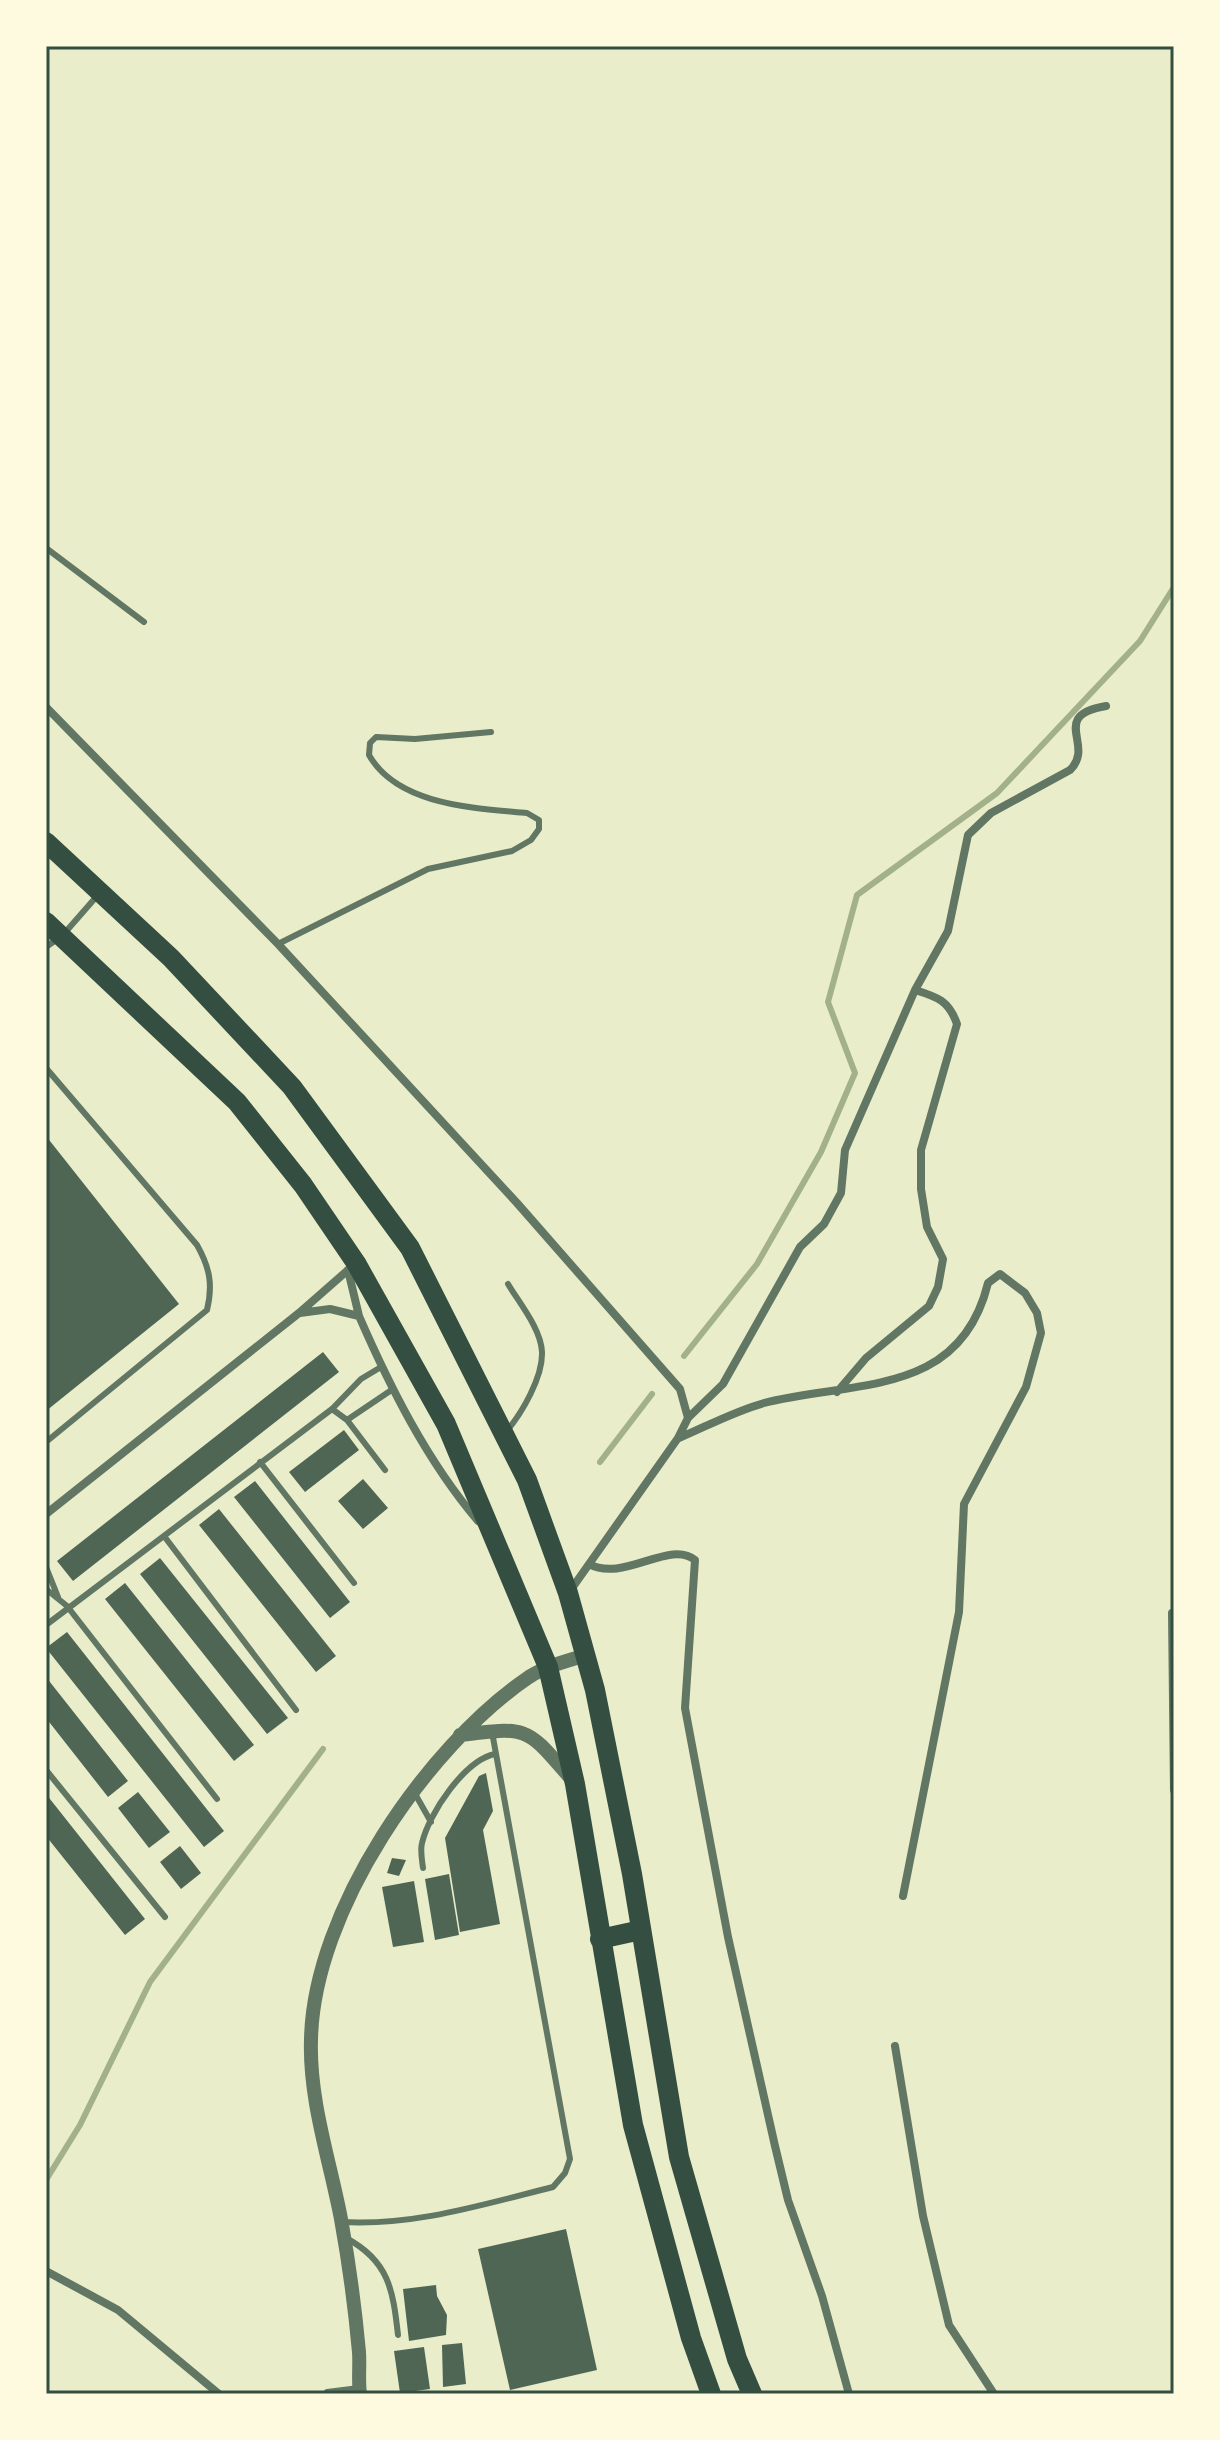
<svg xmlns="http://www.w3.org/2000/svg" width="1220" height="2440" font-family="'Space Grotesk',sans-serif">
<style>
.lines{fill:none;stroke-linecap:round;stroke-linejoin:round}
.stream{stroke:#a3b18a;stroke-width:6}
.building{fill:#4f6655}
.service{stroke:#617663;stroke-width:6}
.minor{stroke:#617663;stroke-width:8}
.tertiary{stroke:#617663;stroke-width:14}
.primary{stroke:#344e41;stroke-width:20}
.neatline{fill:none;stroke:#344e41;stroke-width:3}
</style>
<rect width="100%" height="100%" fill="#e9edc9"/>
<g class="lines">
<path class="stream" d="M684 1356 757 1264 821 1152 855 1073 828 1002 857 895 997 793 1140 641 1174 587
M600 1462 652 1394
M46 2180 80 2125 150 1982 323 1749"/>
</g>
<path class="building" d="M46 1136 179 1304 46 1411Z
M323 1352 339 1372 73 1581 57 1561Z
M344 1430 359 1450 305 1492 289 1472Z
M363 1479 388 1508 363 1529 338 1501Z
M255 1481 350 1602 330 1618 234 1497Z
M219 1509 336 1656 316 1672 199 1525Z
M160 1558 288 1718 267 1734 140 1574Z
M125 1583 254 1745 234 1761 105 1599Z
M67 1632 224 1831 204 1847 46 1648Z
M46 1677 128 1781 108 1797 46 1718Z
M486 1773 493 1811 483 1830 500 1924 460 1932 445 1838 479 1776Z
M138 1792 170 1832 149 1848 118 1808Z
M46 1794 145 1919 125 1935 46 1836Z
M180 1846 201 1873 181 1889 160 1862Z
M392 1858 406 1860 399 1876 387 1873Z
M449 1874 459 1935 435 1940 425 1879Z
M414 1881 424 1942 393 1947 382 1887Z
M566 2229 597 2370 510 2390 478 2249Z
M436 2285 437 2296 447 2315 446 2335 409 2341 403 2289Z
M462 2343 466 2384 443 2387 442 2345Z
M424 2347 430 2389 400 2393 394 2351Z"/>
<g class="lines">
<path class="service" d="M46 548 144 622
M278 944 428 869 512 851 531 840 539 829V820L527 813C476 808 398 806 369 755L370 743 376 737 415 739 491 732
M46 947 62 936 97 896
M46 1068 197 1245C210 1268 213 1285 207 1310L46 1442
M332 1409 347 1420 385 1470
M347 1420 393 1389
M506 1432C522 1413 543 1377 542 1352 541 1329 520 1304 508 1284
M260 1462 354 1583
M164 1536 296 1710
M46 1567 58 1597
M46 1589 67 1606 217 1799
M46 1625 332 1409 361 1379 381 1367
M46 1770 165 1917
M414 1792 431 1822
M423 1868C422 1860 420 1850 422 1843 429 1813 465 1760 495 1754
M341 2222C415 2226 481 2205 553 2187L565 2173 570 2159 492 1732
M346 2238C389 2261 393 2290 398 2335
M327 2392 359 2388"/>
<path class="minor" d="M46 707 278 944 517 1203 680 1389 688 1418 678 1438 570 1591
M348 1270 359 1316
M300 1313 330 1309 359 1316C390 1387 427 1461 478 1521
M837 1392 866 1358 929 1306 938 1287 943 1259 927 1227 921 1189V1150L957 1024C949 1001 938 997 915 990
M688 1418 723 1384 800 1247 824 1224 841 1193 845 1150 915 990 948 931 968 835 991 813 1070 770C1096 745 1048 716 1106 706
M679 1438C707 1426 735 1411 764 1403 854 1380 960 1398 988 1283L1000 1274 1025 1293 1037 1313 1041 1333 1026 1387 964 1504 959 1612 903 1896
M46 1514 299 1313 356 1263
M589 1564C623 1583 670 1539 695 1560L685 1708 728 1937 775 2146 788 2200 822 2296 849 2394
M1172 1613 1174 1790
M895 2046 923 2216 949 2325 994 2394
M46 2271 118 2310 219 2394"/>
<path class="tertiary" d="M460 1735C531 1726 526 1727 573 1781
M360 2394C358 2380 360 2366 359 2352 355 2308 349 2263 341 2219 330 2161 309 2100 311 2040 313 1912 426 1747 529 1677 546 1666 567 1661 586 1655"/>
<path class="primary" d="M46 842 171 958 292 1087 410 1248 527 1480 568 1593 595 1690 632 1874 679 2157 737 2359 752 2394
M46 922 237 1102 303 1185 356 1263 446 1424 548 1667 575 1784 633 2125 691 2338 711 2394
M600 1939 641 1930"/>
</g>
<rect width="1220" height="2440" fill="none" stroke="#fefae0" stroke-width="96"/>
<rect x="48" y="48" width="1124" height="2344" class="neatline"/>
</svg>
